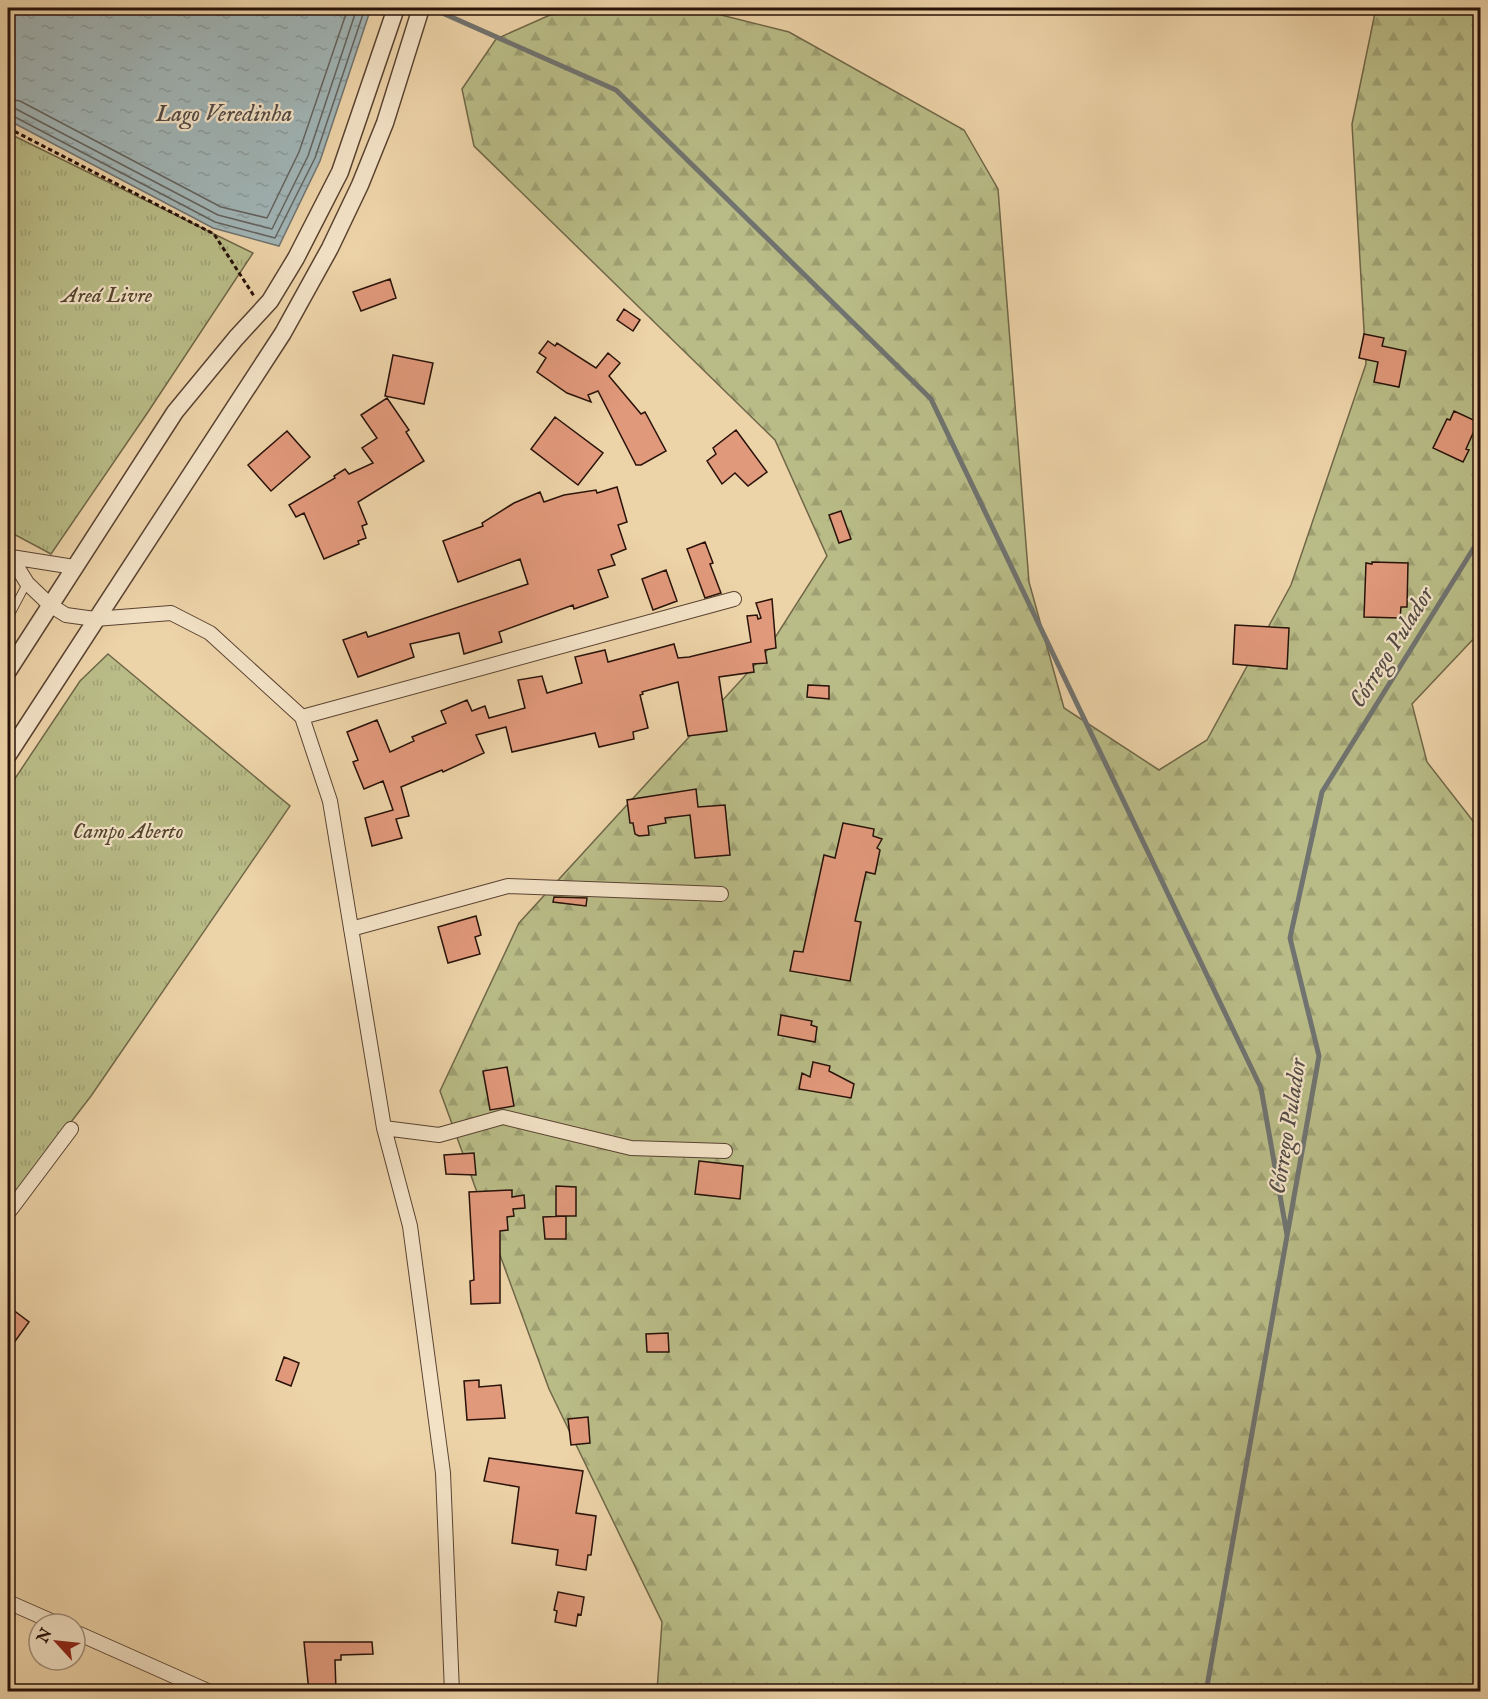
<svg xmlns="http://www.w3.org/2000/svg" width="1488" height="1699" font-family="'IM FELL English',serif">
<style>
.forest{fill:url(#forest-firs);stroke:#706748;stroke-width:1.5}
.park{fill:url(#park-tufts);stroke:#706748;stroke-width:1.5}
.water{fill:url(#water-ripples);stroke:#707370;stroke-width:1.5}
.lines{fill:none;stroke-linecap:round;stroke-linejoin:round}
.shore{stroke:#64635f;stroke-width:1.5}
.stream{stroke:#707370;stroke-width:5}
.building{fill:#e1997b;stroke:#281209;stroke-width:1.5}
.service-casing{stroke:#594231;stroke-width:9}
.minor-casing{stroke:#594231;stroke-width:16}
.tertiary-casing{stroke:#594231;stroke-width:19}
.path{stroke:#281209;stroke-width:3;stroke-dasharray:4.5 3;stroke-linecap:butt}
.service{stroke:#f3e2c6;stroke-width:7}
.minor{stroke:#f3e2c6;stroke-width:14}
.tertiary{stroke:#f3e2c6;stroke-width:16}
.labels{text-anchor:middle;stroke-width:4.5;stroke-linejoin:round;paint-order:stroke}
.park-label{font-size:22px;font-style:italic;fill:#54452f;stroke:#f3e2c6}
.water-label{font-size:24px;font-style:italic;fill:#524b45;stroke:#f3e2c6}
</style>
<defs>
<pattern id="forest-firs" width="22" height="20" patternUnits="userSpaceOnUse" patternTransform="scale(1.5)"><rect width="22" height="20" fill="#b9bc87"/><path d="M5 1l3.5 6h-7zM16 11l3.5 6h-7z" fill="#9fa173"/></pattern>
<pattern id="park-tufts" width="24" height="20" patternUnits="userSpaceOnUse" patternTransform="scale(1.5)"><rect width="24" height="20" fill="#b9bc87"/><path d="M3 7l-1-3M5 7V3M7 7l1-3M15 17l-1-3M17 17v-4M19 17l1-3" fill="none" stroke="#9fa173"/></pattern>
<pattern id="water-ripples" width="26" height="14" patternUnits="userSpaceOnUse" patternTransform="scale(1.5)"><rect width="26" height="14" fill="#a0b4b5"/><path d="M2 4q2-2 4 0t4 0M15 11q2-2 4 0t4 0" fill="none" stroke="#8a9a9a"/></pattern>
</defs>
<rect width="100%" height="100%" fill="#edd3a8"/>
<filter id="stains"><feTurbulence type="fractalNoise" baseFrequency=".00333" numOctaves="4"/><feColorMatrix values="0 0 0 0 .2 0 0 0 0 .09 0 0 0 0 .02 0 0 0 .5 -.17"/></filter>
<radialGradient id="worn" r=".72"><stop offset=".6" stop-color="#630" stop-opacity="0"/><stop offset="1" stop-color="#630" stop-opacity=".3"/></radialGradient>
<path class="forest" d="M610 8H693L789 32 964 130 998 189 1029 582 1064 708 1159 770 1207 740 1291 585 1366 364 1352 124 1376 8H1480V632L1412 704 1427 762 1480 830V1691H657L662 1622 549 1389 440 1091 519 923 764 655 827 556 775 440 474 146 462 89 496 39 550 15Z"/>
<path class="park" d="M8 133 253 253 148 412 51 554 8 531Z
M108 654 290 806 91 1096 8 1204V789L80 681Z"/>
<path class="water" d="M8 8H371L320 161 279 246 213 228 8 120Z"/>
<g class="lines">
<path class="shore" d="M8 99 20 101 221 207 267 218 299 152 348 8
M8 108 16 109 218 215 272 229 308 156 357 8
M8 115 13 116 215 222 275 238 315 158 365 8"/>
<path class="stream" d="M431 8 616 90 931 399 1261 1088 1287 1235
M1206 1692 1319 1056 1290 938 1322 792 1480 538"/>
</g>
<path class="building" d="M390 279 396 298 361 311 353 292Z
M624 309 640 320 633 331 617 320Z
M1364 334 1384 338 1382 346 1406 351 1399 387 1374 382 1378 362 1359 358Z
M548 341 555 346 557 343 596 368 608 353 620 363 609 376 641 414 645 412 666 451 641 465H636L598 391 588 395 591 402 567 393 537 372 546 358 539 353Z
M393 355 433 363 424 404 385 396Z
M387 398 409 430 406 432 424 461 358 502 367 524 362 526 366 538 358 541 359 544 324 559 304 513 296 517 289 505 335 478 334 476 345 469 349 474 373 463 362 448 377 438 361 415Z
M1454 411 1478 422 1466 449 1469 450 1463 462 1433 448 1447 419 1450 420Z
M555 417 603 453 578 485 531 449Z
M736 430 767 472 748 486 735 473 722 484 707 461 716 454 713 448Z
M287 431 310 457 271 491 248 465Z
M617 487 627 522 618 525 626 549 611 555 615 565 598 570 608 597 574 609 573 605 499 632 502 642 464 654 459 633 410 644 414 657 358 677 343 640 366 632 368 637 528 584 520 559 458 582 443 541 483 526 482 523 514 503 540 492 544 502 564 495 596 490 597 493Z
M841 511 851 539 839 543 829 515Z
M705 542 713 563 710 564 721 593 705 598 687 549Z
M1372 562 1408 563 1407 607H1401L1400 618 1364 617 1366 563 1372 564Z
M666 570 677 601 653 610 642 579Z
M772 599 776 648 765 650 767 663 753 664 754 672 719 677 727 731 688 736 678 682 642 692 643 694 640 695 648 728 633 732 634 739 599 747 595 733 512 752 506 727 476 735 484 753 443 772 442 770 401 787 409 816 396 819 402 838 372 846 365 818 393 810 383 781 364 789 353 762 358 760 347 732 377 720 390 752 414 741 412 737 446 723 441 711 467 700 472 711 485 706 489 718 525 708 518 680 542 676 547 693 582 683 575 657 605 650 608 662 674 644 678 658 689 657 751 642 747 616 757 615 758 619 761 618 756 603Z
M1235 625 1289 628 1287 669 1233 664Z
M808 685 829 686V699L807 697Z
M696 789 698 807 725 805 730 855 695 858 690 815 665 818 666 823 648 826 649 835 639 836 635 834 633 823H630L627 800Z
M843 823 874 829 873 836 882 839 877 848 880 850 875 874 866 872 855 921 861 922 850 981 790 971 794 951 803 952 824 855 835 858Z
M554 897 587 898 586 906 553 902Z
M476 916 481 935 475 937 480 954 448 963 438 927Z
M781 1015 812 1021 811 1025 817 1027 815 1042 778 1035Z
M813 1062 830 1066 829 1071 854 1084 851 1098 799 1089 802 1073 810 1077Z
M507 1067 514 1106 490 1110 483 1071Z
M474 1153 476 1175 446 1174 444 1155Z
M699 1161 743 1166 740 1199 695 1194Z
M556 1186 576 1187V1216H556Z
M512 1190V1197L524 1195 525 1208 513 1209 514 1216 507 1217 508 1230 500 1231V1303L471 1304 470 1281 474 1280 469 1192Z
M566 1216V1239H545L543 1217Z
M8 1306 29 1322 8 1351Z
M668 1333 669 1352H647L646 1334Z
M284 1357 299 1363 291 1386 276 1380Z
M479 1380V1387L501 1385 505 1418 467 1420 464 1381Z
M588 1417 590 1443 571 1445 568 1419Z
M489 1458 583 1471 576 1513 596 1516 591 1555H588L586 1570 556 1565 558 1550 512 1543 519 1487 484 1481Z
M558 1592 584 1597 581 1615 578 1614 576 1626 555 1622 557 1611 554 1610Z
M304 1642H372L373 1654 341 1655V1660H335L336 1691 309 1692Z"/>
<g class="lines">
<g class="service-casing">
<path id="service" d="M8 619 27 583"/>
</g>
<g class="minor-casing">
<path id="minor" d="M8 555 11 557 27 583 50 605 66 615 95 619 171 613 210 633 302 717 330 801 384 1128 410 1226 443 1473 452 1692
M11 557 74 567
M302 717 734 599
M351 929 508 886 721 894
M384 1128 439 1135 503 1117 631 1148 725 1151
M8 1213 71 1129
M8 1602 58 1624
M75 1632 210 1692"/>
</g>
<g class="tertiary-casing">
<path id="tertiary" d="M8 671 175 412 236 338 270 301 296 258 340 172 396 8
M8 755 283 333 330 248 360 185 385 123 421 8"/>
</g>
<path class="path" d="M8 128 214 234 254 296"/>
<use href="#service" class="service"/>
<use href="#minor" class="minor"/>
<use href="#tertiary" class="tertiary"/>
</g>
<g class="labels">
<g class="park-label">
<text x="107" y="302">Areá Livre</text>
<text x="128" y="838">Campo Aberto</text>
</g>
<g class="water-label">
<text x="224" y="121">Lago Veredinha</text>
<text transform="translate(1391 647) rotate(-58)" y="8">Córrego Pulador</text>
<text transform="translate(1287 1126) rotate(-81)" y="8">Córrego Pulador</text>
</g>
</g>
<rect width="1488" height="1699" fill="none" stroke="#edd3a8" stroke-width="30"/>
<rect x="9" y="9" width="1470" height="1681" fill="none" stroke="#281209" stroke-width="3"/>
<rect x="15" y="15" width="1458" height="1669" fill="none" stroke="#281209" stroke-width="1.5"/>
<g transform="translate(57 1642) rotate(297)"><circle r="28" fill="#f3e2c6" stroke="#a28f7a" stroke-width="1.5"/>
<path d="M0-4.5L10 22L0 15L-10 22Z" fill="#8f2418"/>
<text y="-9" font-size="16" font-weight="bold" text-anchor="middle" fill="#281209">N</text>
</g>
<rect width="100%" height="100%" filter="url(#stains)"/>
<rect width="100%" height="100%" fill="url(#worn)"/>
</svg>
